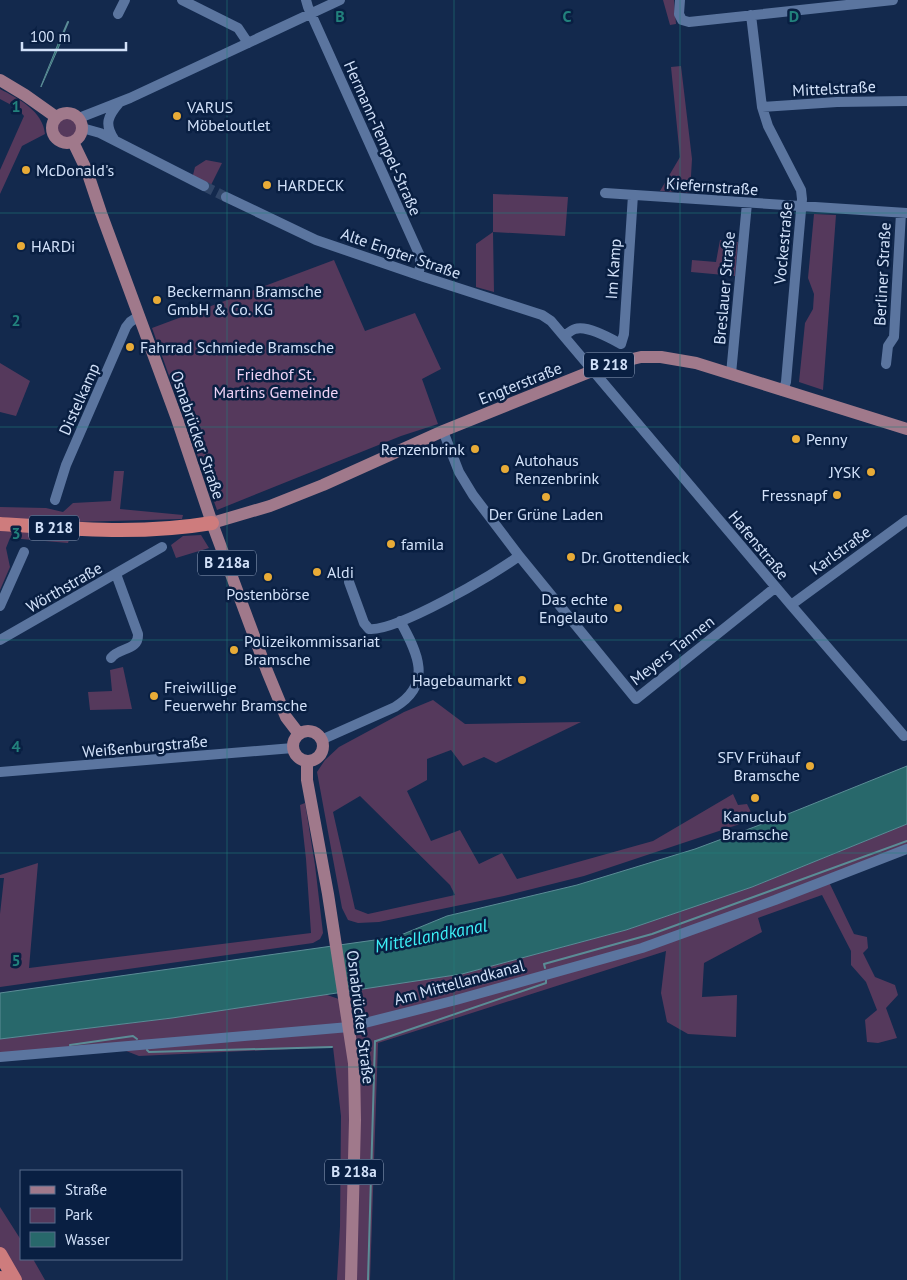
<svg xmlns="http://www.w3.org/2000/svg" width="907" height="1280" font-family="'PT Sans',sans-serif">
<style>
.green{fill:#55395c;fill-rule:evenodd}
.water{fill:#28686b;stroke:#5b8c96}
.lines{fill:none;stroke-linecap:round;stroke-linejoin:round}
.stream{stroke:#5b8c96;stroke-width:2}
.minor-tunnel{stroke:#304567;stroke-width:10;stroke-dasharray:10 5;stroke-linecap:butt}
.minor{stroke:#5b759f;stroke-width:10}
.major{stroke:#a0798b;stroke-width:12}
.highway{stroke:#ce7c7d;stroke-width:14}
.grid{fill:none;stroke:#22817c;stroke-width:1;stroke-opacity:0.55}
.poi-dot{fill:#e8ab37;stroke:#091f42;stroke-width:2}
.labels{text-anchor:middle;stroke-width:5;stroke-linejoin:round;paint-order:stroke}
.shield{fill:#091f42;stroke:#96a7c2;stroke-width:1}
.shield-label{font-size:15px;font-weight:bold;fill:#d2e1f9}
.street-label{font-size:16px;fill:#d2e1f9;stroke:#091f42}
.poi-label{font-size:16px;fill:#d2e1f9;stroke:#091f42;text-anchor:start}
.park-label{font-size:16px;fill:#efd3f6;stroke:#091f42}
.water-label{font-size:18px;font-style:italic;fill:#3df1f8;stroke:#091f42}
.grid-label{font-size:16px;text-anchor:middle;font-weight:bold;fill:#22817c;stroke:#091f42;stroke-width:5;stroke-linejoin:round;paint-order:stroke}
</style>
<rect width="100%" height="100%" fill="#13294d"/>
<path class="green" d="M663 0H674L676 24 670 25Z
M681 66 692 159 690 193 660 191 680 157 671 67Z
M0 89C19 99 43 111 45 134L22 146 0 194V170L24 116 17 108 0 99Z
M56 128a11 11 0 1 1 22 0a11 11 0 1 1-22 0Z
M206 160 222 163 209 189 192 179 195 167Z
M493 194 568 197 565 236 493 232 494 292 476 287V244L493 232Z
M814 214 836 215 823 390 799 382 805 323 813 309 814 294 808 278Z
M720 240 738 242 735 276 691 272 692 260 716 262Z
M334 260 365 331 415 313 441 369 422 379 438 424 401 436 217 510 152 328Z
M0 363 30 381 16 416 0 412Z
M114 471H124L120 509 183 515 182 519 75 522 68 543 10 538 6 548 10 567 0 590V507L46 508 63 512 73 503 111 501Z
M201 535 209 548 176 558 171 545 183 536Z
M123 667 132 709 90 710 88 692 112 691 110 670Z
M433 700 465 724 581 722 496 763 484 757 463 766 451 750 427 759V780L407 791 431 841 460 830 479 864 502 853 517 879 653 841 733 794 738 805 747 804 752 814 749 821 584 876 504 896 379 922 358 923 348 920 342 908 317 772 325 760 339 747 404 712ZM360 796 450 885 455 895 368 914 355 909 333 812Z
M305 803 315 865 323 933 320 939 313 943 0 987V914L4 878H0V875L38 863 29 968 311 933 306 859 300 805Z
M907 824V849L828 880 854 934 867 937 868 948 863 953 875 977 895 985 898 995 886 1008 897 1038 878 1043 867 1042 865 1020 877 1010 866 982 851 965V951L822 895 758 918 762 932 704 963 702 997 737 995 736 1037 688 1034 667 1022 661 993 666 951 378 1043 370 1280H337L340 1226 341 1116 333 1047 139 1056 116 1047 0 1057V1039L172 1018 324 994 345 1001 359 989 462 974 626 930 752 887Z
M0 1207 21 1240V1259H33L45 1280H15L0 1254Z"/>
<path class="water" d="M62 34 64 35 41 87V86Z
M907 766V824L752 887 626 930 462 974 172 1018 0 1039V993L396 937 447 916 577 885 695 849 773 820Z"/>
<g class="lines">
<path class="stream" d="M62 36 68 22
M545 968 544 964 652 934 907 841
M376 1041 546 983V980
M70 1045 133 1036 137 1039
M147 1050 149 1052 332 1047
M368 1280 375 1041"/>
<path class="minor-tunnel" d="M204 186 226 197"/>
<path class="minor" d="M182 0 238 28 248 43
M306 0 308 7 420 256V267L418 275
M680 0 679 14 682 20 689 22 893 0
M118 14 125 0
M751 15 762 107 768 126 801 190 802 199 786 382 783 391
M762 107 837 102 907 101
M79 118 130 98 340 0
M82 128 100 133 204 186
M114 139C104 124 108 116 119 103
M605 193 907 213
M226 197 316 240 424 277 542 315 551 321 791 605 904 736
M564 336C567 334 571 330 575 329 587 325 610 338 621 344L624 334 633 195
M886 364 888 346 894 337 901 213
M731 374 747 203
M443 431 459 472 473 495 520 557 636 699 776 587
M55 500 66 465 126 327 130 322 139 316
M349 582 364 623 369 629C396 632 495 574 519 556
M791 605 907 520
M0 606 24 552
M0 640 162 547
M111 658C119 647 139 651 138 634L116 574
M321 740 395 707C433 684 418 653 400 621
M0 772 293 748
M0 1057 349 1027 456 1000 642 948 775 900 907 849"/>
<path class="major" d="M0 80 25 95 56 117
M52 128a15 15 0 1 1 30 0a15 15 0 1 1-30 0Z
M73 142 87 171 101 213 177 419 212 523 267 671 286 717 299 734
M212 523 270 506 323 485 443 431 607 365 641 357H661L696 363 907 429
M293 746a15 15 0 1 1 30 0a15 15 0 1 1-30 0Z
M307 761V780L328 894 354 1063 355 1120 351 1280"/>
<path class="highway" d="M0 524C71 529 141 535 212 523
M0 1254 15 1280
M0 1278 1 1280"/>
</g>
<path class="grid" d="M227 0V1280M454 0V1280M680 0V1280M0 213H907M0 427H907M0 640H907M0 853H907M0 1067H907"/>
<g class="poi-dot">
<circle cx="177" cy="116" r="5"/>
<circle cx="26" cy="170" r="5"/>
<circle cx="267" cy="185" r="5"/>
<circle cx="21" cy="246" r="5"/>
<circle cx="157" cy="300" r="5"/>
<circle cx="130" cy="347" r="5"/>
<circle cx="796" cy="439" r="5"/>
<circle cx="475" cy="449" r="5"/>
<circle cx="505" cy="469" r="5"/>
<circle cx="871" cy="472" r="5"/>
<circle cx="837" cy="495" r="5"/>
<circle cx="546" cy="497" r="5"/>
<circle cx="391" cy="544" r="5"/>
<circle cx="571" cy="557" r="5"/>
<circle cx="317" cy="572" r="5"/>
<circle cx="268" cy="577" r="5"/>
<circle cx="618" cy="608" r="5"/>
<circle cx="234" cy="650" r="5"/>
<circle cx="522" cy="680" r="5"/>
<circle cx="154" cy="696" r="5"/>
<circle cx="810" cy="766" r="5"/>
<circle cx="755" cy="798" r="5"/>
</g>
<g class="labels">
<g class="shield">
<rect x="584" y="352.5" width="50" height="25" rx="4"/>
<rect x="29" y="515.5" width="50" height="25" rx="4"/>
<rect x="198" y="550.5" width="58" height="25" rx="4"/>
<rect x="325" y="1159.5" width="58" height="25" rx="4"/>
</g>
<g class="shield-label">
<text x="609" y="370">B 218</text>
<text x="54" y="533">B 218</text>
<text x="227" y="568">B 218a</text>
<text x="354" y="1177">B 218a</text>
</g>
<g class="street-label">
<text transform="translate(834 88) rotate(-3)" y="6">Mittelstraße</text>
<text transform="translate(383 138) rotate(66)" y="6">Hermann-Tempel-Straße</text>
<text transform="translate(712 186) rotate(4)" y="6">Kiefernstraße</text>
<text transform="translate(783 243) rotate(-85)" y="6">Vockestraße</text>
<text transform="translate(401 253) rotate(19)" y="6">Alte Engter Straße</text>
<text transform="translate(613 269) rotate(-86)" y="6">Im Kamp</text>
<text transform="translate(882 274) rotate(-87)" y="6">Berliner Straße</text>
<text transform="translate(724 288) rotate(-85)" y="6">Breslauer Straße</text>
<text transform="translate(520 383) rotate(-22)" y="6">Engterstraße</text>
<text transform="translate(79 399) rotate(-66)" y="6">Distelkamp</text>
<text transform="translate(198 435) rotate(71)" y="6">Osnabrücker Straße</text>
<text transform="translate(759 545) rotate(50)" y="6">Hafenstraße</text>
<text transform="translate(840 550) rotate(-36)" y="6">Karlstraße</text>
<text transform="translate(64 587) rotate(-30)" y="6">Wörthstraße</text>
<text transform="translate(672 650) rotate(-38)" y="6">Meyers Tannen</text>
<text transform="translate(145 746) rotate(-5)" y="6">Weißenburgstraße</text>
<text transform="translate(459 982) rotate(-15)" y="6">Am Mittellandkanal</text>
<text transform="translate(361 1017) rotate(83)" y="6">Osnabrücker Straße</text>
</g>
<g class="poi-label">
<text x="187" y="113">VARUS<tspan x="187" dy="18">Möbeloutlet</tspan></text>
<text x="36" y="176">McDonald's</text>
<text x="277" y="191">HARDECK</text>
<text x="31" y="252">HARDi</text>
<text x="167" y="297">Beckermann Bramsche<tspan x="167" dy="18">GmbH &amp; Co. KG</tspan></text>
<text x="140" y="353">Fahrrad Schmiede Bramsche</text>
<text x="806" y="445">Penny</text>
<text x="465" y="455" text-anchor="end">Renzenbrink</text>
<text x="515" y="466">Autohaus<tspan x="515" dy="18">Renzenbrink</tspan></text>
<text x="861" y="478" text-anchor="end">JYSK</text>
<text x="827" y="501" text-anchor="end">Fressnapf</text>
<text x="546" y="520" text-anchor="middle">Der Grüne Laden</text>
<text x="401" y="550">famila</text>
<text x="581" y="563">Dr. Grottendieck</text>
<text x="327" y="578">Aldi</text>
<text x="268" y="600" text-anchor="middle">Postenbörse</text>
<text x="608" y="605" text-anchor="end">Das echte<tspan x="608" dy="18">Engelauto</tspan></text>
<text x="244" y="647">Polizeikommissariat<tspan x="244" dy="18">Bramsche</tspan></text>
<text x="512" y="686" text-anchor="end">Hagebaumarkt</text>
<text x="164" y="693">Freiwillige<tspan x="164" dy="18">Feuerwehr Bramsche</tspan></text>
<text x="800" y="763" text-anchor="end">SFV Frühauf<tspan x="800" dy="18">Bramsche</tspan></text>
<text x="755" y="822" text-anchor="middle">Kanuclub<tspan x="755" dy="18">Bramsche</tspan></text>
</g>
<g class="park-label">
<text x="276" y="380">Friedhof St.<tspan x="276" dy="18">Martins Gemeinde</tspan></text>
</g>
<g class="water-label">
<text transform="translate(431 936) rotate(-11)" y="6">Mittellandkanal</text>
</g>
</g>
<g class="grid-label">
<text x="340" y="22">B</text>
<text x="567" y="22">C</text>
<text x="794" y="22">D</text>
<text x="16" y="112">1</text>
<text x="16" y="326">2</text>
<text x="16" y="539">3</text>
<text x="16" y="752">4</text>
<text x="16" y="966">5</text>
</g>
<rect x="20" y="1170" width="162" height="90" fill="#091f42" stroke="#596d8b"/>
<rect x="30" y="1186" width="25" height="8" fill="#a0798b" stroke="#596d8b"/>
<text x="65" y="1195" font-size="15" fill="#d2e1f9">Straße</text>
<rect x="30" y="1208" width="25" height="15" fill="#55395c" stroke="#596d8b"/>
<text x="65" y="1220" font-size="15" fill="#d2e1f9">Park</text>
<rect x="30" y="1232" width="25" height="15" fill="#28686b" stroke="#596d8b"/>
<text x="65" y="1245" font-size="15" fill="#d2e1f9">Wasser</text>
<path d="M22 42v8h104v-8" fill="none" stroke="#d2e1f9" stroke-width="2.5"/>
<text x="30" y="42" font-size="15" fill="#d2e1f9" stroke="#091f42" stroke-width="4" paint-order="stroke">100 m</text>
</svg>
